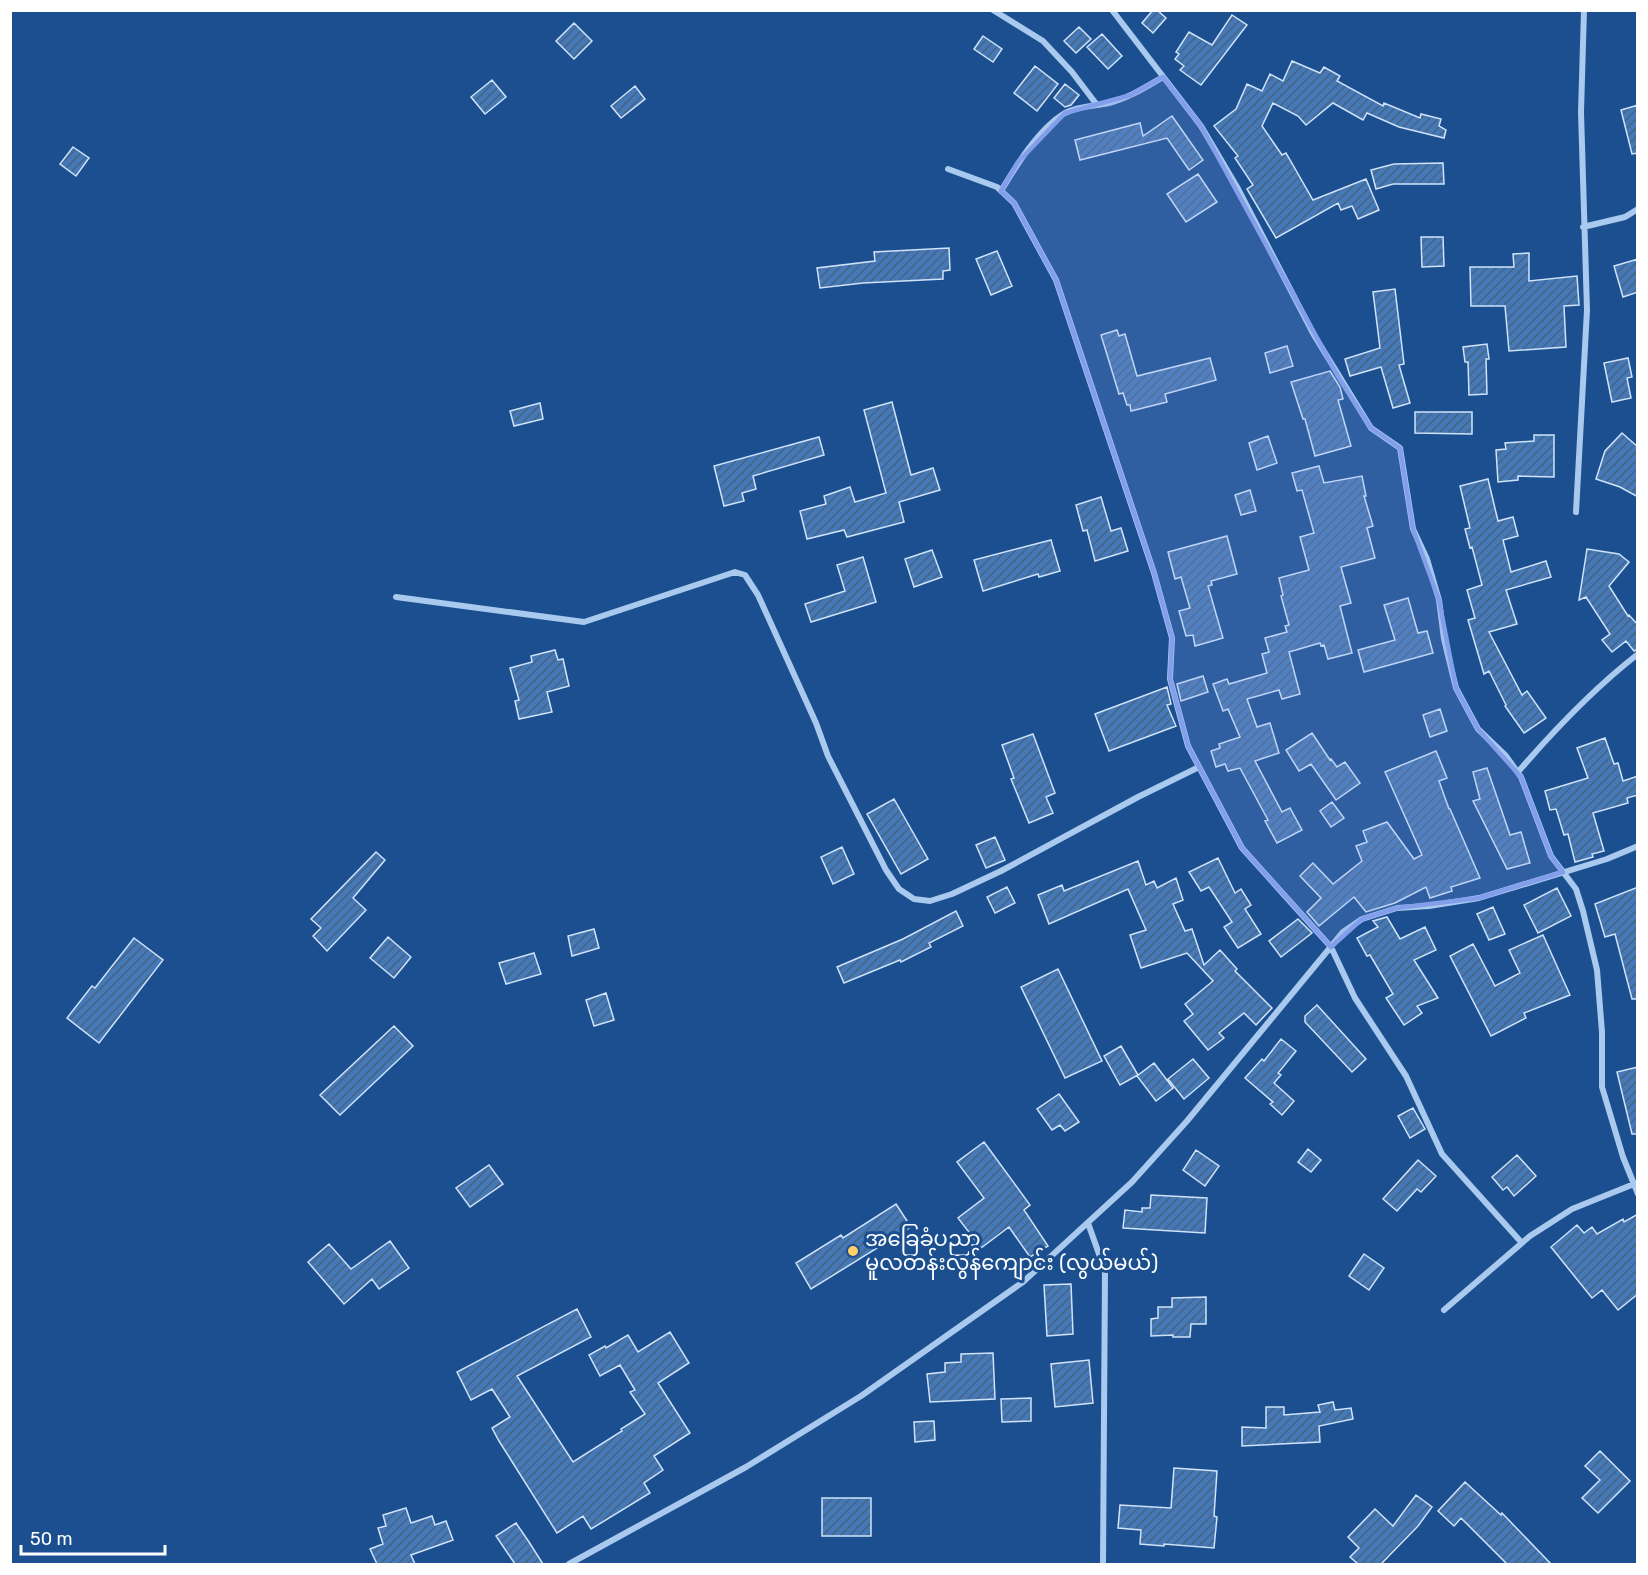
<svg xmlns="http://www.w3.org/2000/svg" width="1648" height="1575" font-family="Rubik,'Noto Sans Myanmar',sans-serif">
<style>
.building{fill:url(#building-hatch);stroke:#cfe3fa;stroke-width:1.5}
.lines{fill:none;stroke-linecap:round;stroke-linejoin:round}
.minor{stroke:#a9c9ee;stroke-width:6}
.marked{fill:#839eea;fill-opacity:0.2;stroke:#839eea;stroke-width:4.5;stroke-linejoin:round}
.poi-dot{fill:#ffd166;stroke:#1b4f8f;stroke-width:2}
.labels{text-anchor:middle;stroke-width:6;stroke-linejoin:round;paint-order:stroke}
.poi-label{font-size:21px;fill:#fff;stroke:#1b4f8f;text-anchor:start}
</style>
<defs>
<pattern id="building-hatch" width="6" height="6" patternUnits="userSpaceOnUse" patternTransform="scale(1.5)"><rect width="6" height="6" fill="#4478b7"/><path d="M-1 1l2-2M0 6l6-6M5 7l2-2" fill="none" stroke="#486282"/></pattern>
</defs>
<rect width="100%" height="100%" fill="#1b4f8f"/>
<path class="building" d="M1153 10H1157L1166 18 1153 33 1142 23Z
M1232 15 1247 25 1201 85 1180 70 1184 66 1175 59 1179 54 1176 52 1189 32 1212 45Z
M574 23 592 41 574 59 556 41Z
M1079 27 1091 39 1076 53 1064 41Z
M1102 34 1122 56 1108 69 1087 47Z
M983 36 1002 49 993 62 974 49Z
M1292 61 1320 73 1324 67 1340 76 1337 81 1383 106 1384 103 1420 118 1421 114 1441 119 1439 126 1446 130 1444 138 1399 127 1367 113 1363 120 1333 103 1306 125 1298 116 1273 103 1262 126 1282 155 1286 153 1313 200 1366 179 1379 210 1358 219 1352 206 1341 210 1338 203 1276 238 1247 189 1253 185 1235 158 1238 156 1214 126 1236 109 1247 84 1262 91 1270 74 1283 81Z
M1035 66 1058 84 1037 111 1014 93Z
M492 80 506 97 485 114 471 97Z
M1065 84 1079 95 1071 105 1065 107 1054 98Z
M635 86 645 99 621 118 611 106Z
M1638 105V153L1632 154 1621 110Z
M1172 116 1203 160 1189 170 1167 138 1080 160 1075 140 1140 123 1143 136Z
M73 147 89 158 76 176 60 164Z
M1443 163 1444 184H1393L1376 189 1371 170 1394 164Z
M1198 174 1217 202 1186 222 1167 194Z
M1421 237H1443L1444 266 1422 267Z
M949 248 950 270 943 271V279L863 283 820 288 817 268 875 261 874 252Z
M997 251 1012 286 991 295 976 259Z
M1529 253V281L1577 276 1579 305 1564 306 1566 347 1509 351 1505 306H1471L1470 267H1514L1513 254Z
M1638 259V292L1623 297 1614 266Z
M1395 289 1404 364 1399 365 1410 403 1393 408 1381 367 1350 376 1345 359 1380 348 1373 292Z
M1117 330 1119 336 1125 334 1137 376 1210 358 1216 380 1165 394 1167 402 1131 411 1130 405H1127L1123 393 1119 394 1101 335Z
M1487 344 1489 359H1486L1487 394 1469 395 1468 362H1465L1463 347Z
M1287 346 1293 366 1270 373 1265 353Z
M1628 358 1632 377 1627 378 1631 398 1612 402 1604 363Z
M1330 371 1340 387 1343 399 1338 400 1351 446 1315 456 1305 419H1303L1291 382Z
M892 402 911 475 933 468 940 490 899 502 904 522 847 537 844 530 807 539 800 511 826 504 824 496 850 487 855 502 886 493 864 410Z
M540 403 543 419 514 426 510 411Z
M1415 412H1472V434L1415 433Z
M1622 433 1638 447V497L1620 487 1596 479 1605 451Z
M1534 435H1554V477L1518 476V480L1498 482 1496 450 1506 449 1505 443 1534 441Z
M1268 436 1277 463 1257 470 1249 443Z
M819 437 824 455 753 476 756 489 742 493 744 501 724 506 714 466Z
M1319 466 1324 483 1362 476 1366 496H1364L1373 526 1367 528 1375 558 1341 567 1351 603 1340 606 1352 653 1328 659 1324 645 1321 646 1320 643 1289 652 1300 694 1282 699 1279 690 1247 699 1257 727 1270 723 1279 753 1255 761 1282 812 1290 808 1302 830 1277 843 1265 821 1268 820 1240 768 1228 771 1225 764 1216 767 1211 751 1220 748 1219 744 1240 737 1228 709 1223 711 1213 684 1227 679 1229 684 1267 673 1262 654 1269 652 1265 638 1287 632 1285 626 1289 625 1281 596 1283 595 1279 578 1309 570 1300 537 1314 533 1302 490 1297 491 1292 473Z
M1488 479 1498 521 1513 517 1518 536 1503 540 1511 572 1546 561 1551 577 1506 590 1517 624 1489 632 1522 695 1527 691 1546 718 1524 733 1505 706 1506 705 1489 671 1484 674 1468 620 1475 618 1467 590 1482 585 1472 547 1470 548 1465 529 1470 528 1460 486Z
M1250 490 1256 511 1241 515 1235 495Z
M1101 497 1111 531 1121 528 1128 551 1095 561 1087 530 1083 531 1076 505Z
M1227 536 1237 574 1211 581 1212 585 1208 586 1223 638 1195 646 1193 635 1186 636 1179 611 1190 608 1181 577 1175 579 1168 552Z
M1051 540 1060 571 1039 577 1038 574 983 591 974 560Z
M1587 549 1619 554 1629 562 1609 586 1628 616 1629 615 1638 625V649L1634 651 1626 641 1612 652 1602 640 1610 634 1586 597 1579 600Z
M932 550 942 577 914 587 905 559Z
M863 557 876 602 811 622 805 604 845 591 837 565Z
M1408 598 1418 633 1427 631 1433 653 1364 672 1358 650 1395 640 1384 605Z
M555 650 558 660 563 659 569 686 547 692 552 712 519 719 515 701 519 700 510 668 532 662 531 656Z
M1203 676 1208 692 1181 701 1177 684Z
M1167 687 1171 704 1167 705 1176 726 1109 751 1095 714Z
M1440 709 1447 731 1430 737 1423 715Z
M1312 733 1330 760 1331 759 1337 767 1345 762 1360 783 1336 800 1311 764 1299 771 1286 750Z
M1033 734 1055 793 1046 797 1053 813 1029 823 1011 779 1014 778 1002 745Z
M1605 738 1614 764 1618 763 1623 781 1638 776V795L1627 798 1628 803 1593 813 1604 851 1592 854 1593 857 1575 862 1568 834 1564 835 1556 809 1550 810 1545 791 1588 778 1577 748Z
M1436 751 1447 778 1439 781 1449 809H1450L1480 878 1451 887 1452 891 1430 898 1426 887 1395 903 1366 912 1354 897 1319 926 1307 912 1321 898 1300 876 1313 863 1333 884 1362 861 1356 846 1367 842 1363 831 1387 822 1414 859 1422 855 1385 772Z
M1487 768 1510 835 1521 832 1530 863 1507 869 1473 801 1480 799 1473 772Z
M894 799 928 859 901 874 867 814Z
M1332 802 1344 818 1331 827 1320 811Z
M995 837 1005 860 986 868 976 845Z
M842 847 854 874 833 884 821 857Z
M376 852 385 860 353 898 366 910 327 951 313 936 321 928 311 919Z
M1218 858 1235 893 1241 889 1251 905 1245 909 1261 934 1238 948 1224 927 1232 922 1209 887 1201 891 1189 872Z
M1138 861 1146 885 1154 881 1157 888 1176 878 1183 900 1173 904 1185 931 1192 929 1204 965 1220 950 1237 969 1235 971 1272 1008 1256 1025 1244 1013 1219 1033 1224 1038 1208 1050 1184 1021 1193 1014 1185 1004 1213 981 1187 953 1141 968 1130 935 1146 930 1128 889 1049 924 1038 895 1062 885 1064 891Z
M1007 887 1015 903 995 913 987 897Z
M1638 887V999H1632L1615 934 1605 937 1595 904Z
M1557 888 1571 916 1538 933 1524 905Z
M1493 907 1505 934 1489 940 1477 914Z
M956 911 963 926 929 943 931 947 901 962 900 960 844 983 837 967 903 939Z
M1387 917 1400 939 1425 927 1436 950 1414 960 1438 998 1417 1006 1422 1013 1404 1025 1386 998 1393 994 1370 955 1367 956 1357 938 1378 927 1373 921Z
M1298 919 1312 933 1281 957 1269 941Z
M594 929 599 948 572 956 568 936Z
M1543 935 1570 995 1524 1013 1526 1018 1491 1036 1450 956 1473 944 1495 986 1520 973 1509 950Z
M388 937 411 957 394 978 370 958Z
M134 938 163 960 99 1043 67 1018 92 986 95 988Z
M534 953 541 974 506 984 499 963Z
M1058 969 1102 1061 1065 1078 1021 987Z
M606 993 614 1020 594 1026 586 1000Z
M1317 1005 1366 1059 1352 1072 1305 1022V1016Z
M394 1026 413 1046 340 1115 320 1095Z
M1281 1039 1296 1051 1278 1073 1281 1075 1274 1083 1294 1101 1282 1115 1270 1104 1273 1102 1245 1078 1262 1059 1264 1061Z
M1121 1046 1138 1075 1120 1085 1104 1056Z
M1193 1059 1209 1078 1184 1099 1168 1079Z
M1154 1063 1173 1088 1156 1101 1137 1076Z
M1638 1067V1134H1632L1617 1072Z
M1059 1094 1079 1122 1065 1131 1060 1125 1052 1130 1037 1109Z
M1413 1108 1425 1129 1410 1138 1398 1116Z
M984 1142 1030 1205 1024 1210 1048 1246 1030 1257 1009 1227 981 1248 958 1218 984 1198 957 1162Z
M1308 1149 1321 1160 1311 1172 1298 1162Z
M1196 1150 1219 1166 1205 1186 1183 1170Z
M1517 1155 1536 1176 1514 1196 1507 1187 1503 1190 1492 1177Z
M1418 1160 1436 1176 1421 1192 1417 1189 1397 1211 1383 1199Z
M489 1165 503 1184 470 1207 456 1188Z
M1151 1195 1207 1198 1205 1233 1123 1228 1125 1210 1142 1212V1208H1150Z
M896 1204 911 1227 811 1289 796 1263 841 1235 843 1238Z
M1638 1214V1294L1618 1310 1602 1290 1592 1298 1551 1247 1577 1225 1584 1233 1592 1227 1597 1234 1623 1219 1624 1222Z
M390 1241 409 1268 379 1289 372 1279 344 1304 308 1262 329 1244 351 1269Z
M1364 1254 1384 1268 1369 1290 1349 1276Z
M1071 1284 1073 1334 1047 1336 1044 1285Z
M1206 1297V1324H1191L1190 1337H1173V1335L1151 1336V1319L1158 1318V1307H1172V1298Z
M577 1309 591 1337 517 1376 573 1462 622 1431 621 1429 645 1414 630 1392 635 1390 620 1365 600 1376 589 1355 605 1346 606 1348 628 1335 638 1352 670 1332 689 1363 658 1383 690 1433 654 1456 663 1470 644 1483 650 1493 591 1529 583 1516 557 1533 499 1441 492 1428 510 1417 492 1389 471 1400 457 1372Z
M993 1353 995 1399 930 1402 927 1374 945 1372V1363L961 1362V1354Z
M1089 1360 1093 1403 1055 1407 1051 1364Z
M1031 1398V1421L1002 1422 1001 1399Z
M1333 1402 1335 1410 1351 1408 1353 1419 1319 1426 1320 1442 1242 1446V1427L1266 1428V1407H1284V1415L1320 1412 1318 1405Z
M934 1421 935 1440 915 1442 914 1422Z
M1600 1451 1630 1481 1598 1513 1582 1498 1600 1480 1585 1466Z
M1174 1468 1217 1471 1214 1516 1217 1517 1214 1548 1164 1544V1546L1140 1544 1141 1530 1118 1528 1120 1505 1171 1508Z
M1465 1482 1501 1515 1502 1513 1551 1564H1507L1461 1518 1454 1526 1438 1511Z
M1416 1495 1432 1507 1418 1526 1381 1564H1358L1350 1557 1359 1548 1348 1537 1375 1509 1393 1526Z
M822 1498H871V1536H822Z
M406 1508 411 1523 432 1516 435 1525 446 1521 453 1540 411 1555 415 1564H377L370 1549 383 1544 378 1528 386 1526 383 1515Z
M516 1523 529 1542 543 1564H515L496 1536Z"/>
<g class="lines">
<path class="minor" d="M993 10 1043 41 1072 72 1097 105
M1112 10 1201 126 1237 187 1314 335 1371 428 1400 448 1413 529 1427 559 1439 600 1444 639 1456 688 1478 729 1506 756 1521 777 1551 856 1576 889 1583 911 1597 970 1602 1032V1087L1623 1157 1638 1194
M948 169 997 187 1014 203 1056 280 1154 573 1172 638 1170 679 1188 746 1242 848 1331 947 1355 998 1406 1076 1442 1154 1522 1243
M1001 191C1016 166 1039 128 1065 113 1078 106 1095 106 1109 103 1129 98 1146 87 1163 77
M1583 227 1625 217 1638 209
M1576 512 1587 310 1581 112 1584 10
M396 597 584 622 735 572 745 575 758 595 816 723 828 756 886 870 899 889 914 899 930 901 952 894 1001 871 1138 797 1199 767
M1518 772C1555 729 1593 689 1638 654
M1088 1223 1105 1271 1103 1564
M1444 1310 1530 1236 1572 1209 1634 1184
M569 1564 746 1467 861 1396 1023 1282 1132 1182 1187 1121 1343 932 1362 919 1397 908 1429 906 1479 898 1607 859 1638 846"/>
</g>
<path class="marked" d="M1163 77 1201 126 1339 378 1371 428 1400 448 1413 529 1439 600 1456 688 1478 729 1521 777 1551 856 1563 872 1479 898 1397 908 1362 919 1331 947 1242 848 1188 746 1170 679 1172 638 1154 573 1056 280 1014 203 1001 191 1018 162 1065 113 1131 95Z"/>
<circle class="poi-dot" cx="853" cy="1251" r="6"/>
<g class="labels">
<g class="poi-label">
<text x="865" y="1246">အခြေခံပညာ<tspan x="865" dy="24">မူလတန်းလွန်ကျောင်း (လွယ်မယ်)</tspan></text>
</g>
</g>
<rect width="1648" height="1575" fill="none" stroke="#ffffff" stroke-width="24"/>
<path d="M21 1545v9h144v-9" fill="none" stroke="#ffffff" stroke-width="3"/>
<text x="30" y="1545" font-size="18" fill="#ffffff" stroke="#1b4f8f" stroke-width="4.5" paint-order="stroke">50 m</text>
</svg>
